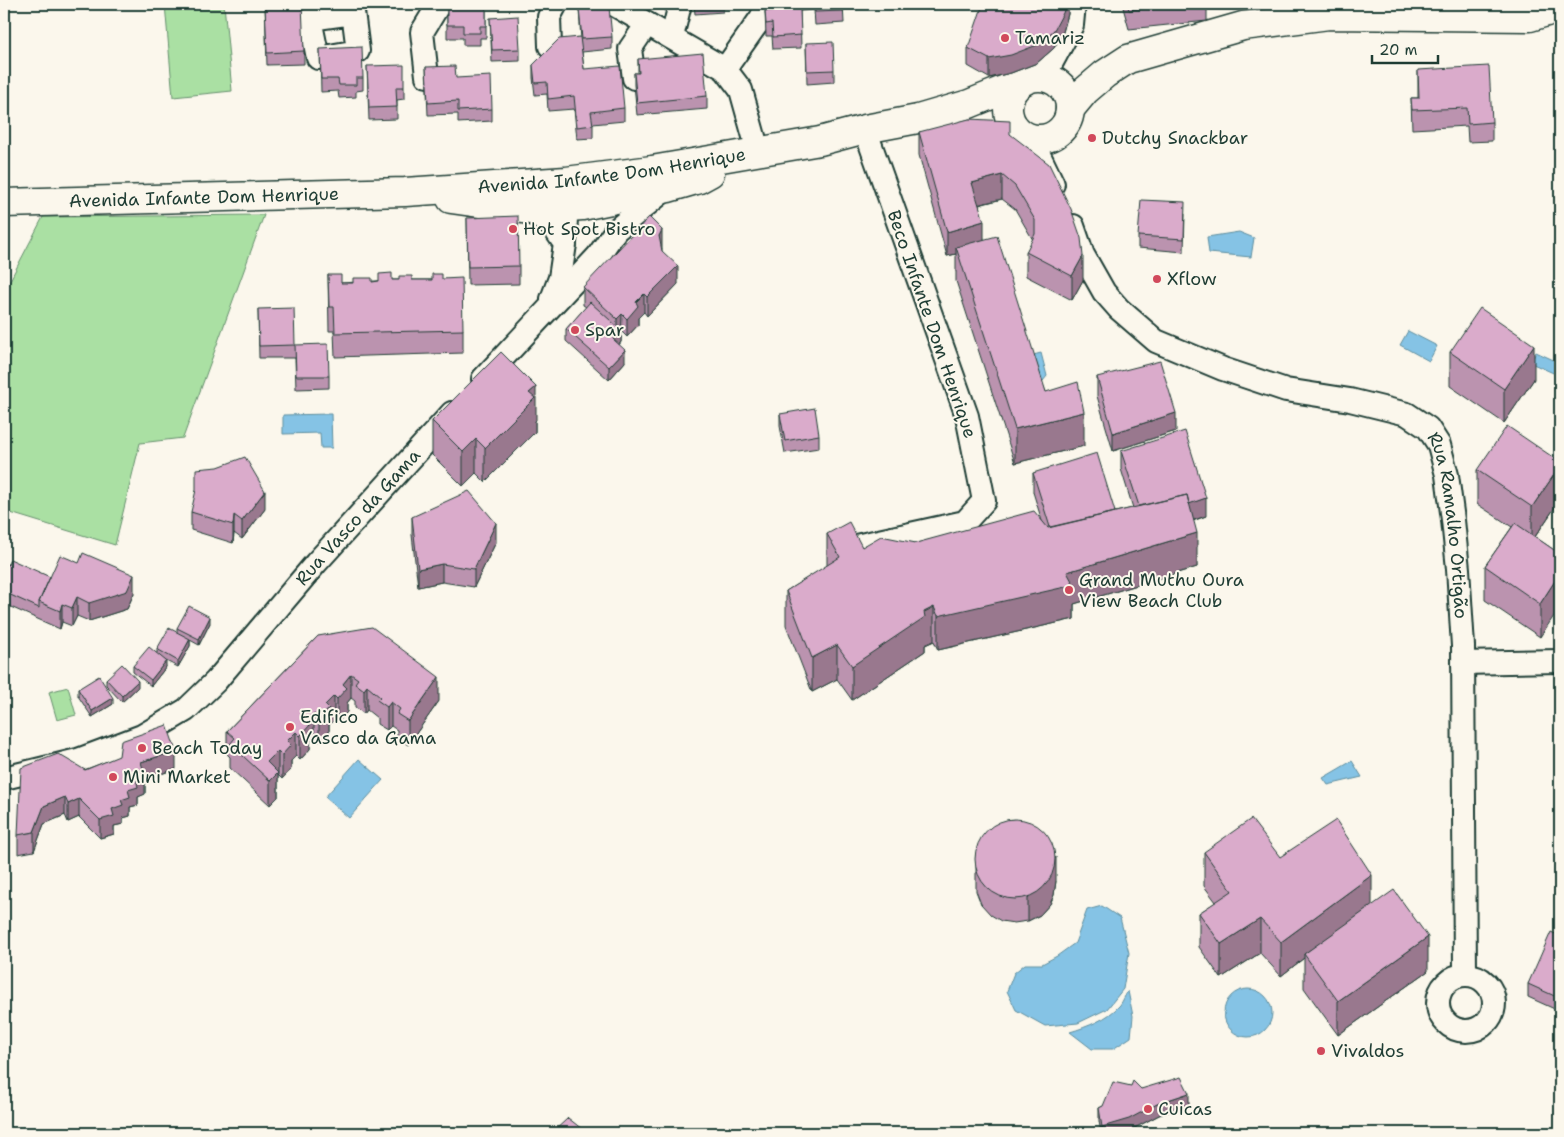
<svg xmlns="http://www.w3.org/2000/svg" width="1564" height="1137" font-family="'Shantell Sans',sans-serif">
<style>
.green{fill:#aae0a3;stroke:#648e6c}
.water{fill:#85c3e5;stroke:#5c8d9e}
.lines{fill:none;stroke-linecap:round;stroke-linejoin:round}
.street-casing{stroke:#1f3d34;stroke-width:26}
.secondary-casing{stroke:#1f3d34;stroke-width:31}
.street{stroke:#fbf7ec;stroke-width:22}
.secondary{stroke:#fbf7ec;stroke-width:28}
.wall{fill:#bb93af;stroke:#1f3d34}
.shaded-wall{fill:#99788e;stroke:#1f3d34}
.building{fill:#daabcb;stroke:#1f3d34}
.poi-dot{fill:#d1495b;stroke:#fbf7ec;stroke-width:2}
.labels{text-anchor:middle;stroke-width:4;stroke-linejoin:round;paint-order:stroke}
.poi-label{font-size:18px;fill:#1f3d34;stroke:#fbf7ec;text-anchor:start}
.street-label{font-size:18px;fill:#1f3d34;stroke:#fbf7ec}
</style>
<rect width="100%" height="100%" fill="#fbf7ec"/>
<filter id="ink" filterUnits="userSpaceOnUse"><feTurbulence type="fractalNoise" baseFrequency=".02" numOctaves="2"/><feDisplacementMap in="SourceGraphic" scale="10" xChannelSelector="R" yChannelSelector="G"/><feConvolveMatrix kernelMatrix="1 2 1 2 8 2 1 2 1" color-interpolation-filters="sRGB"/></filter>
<g filter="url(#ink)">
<path class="green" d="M165 4H224L232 91 173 97Z
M264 215 183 438 140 443 115 545 4 511V292L43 217Z
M68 687 76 715 57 720 49 692Z"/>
<path class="water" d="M1239 232 1254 238 1251 257 1209 253 1207 237Z
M1408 331 1437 346 1429 361 1400 345Z
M1536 352 1560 363V376L1531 363Z
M1041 353 1047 376 1039 386 1018 359Z
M331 414 332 448H321L320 433 283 434V415Z
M359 759 383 780 349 818 325 797Z
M1352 761 1362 777 1328 785 1323 778Z
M1102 906 1120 918 1129 953 1123 989 1107 1009 1078 1023 1045 1026 1016 1010 1007 991 1014 973 1025 964H1042L1057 956 1075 943 1087 910Z
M1224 1013a24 24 0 1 1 48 0a24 24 0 1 1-48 0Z
M1128 991 1133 1016 1131 1037 1113 1049H1092L1070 1032C1087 1027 1108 1019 1120 1005 1123 1001 1125 995 1128 991Z"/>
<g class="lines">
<g class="street-casing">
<g id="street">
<path d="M352 4 358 51 318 58 310 19 353 13"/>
<path d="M613 4 725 69 741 90 758 151"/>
<path d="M672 37 680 4"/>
<path d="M550 46 549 17 556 4"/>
<path d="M725 69 761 18 768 4"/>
<path d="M427 76 422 32 439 4"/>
<path d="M634 78 630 49 647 24"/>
<path d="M1030 78 1052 62 1072 25 1074 4"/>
<path d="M1031 138 1053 184"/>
<path d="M529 210 554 228 565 244 560 278 552 299"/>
<path id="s1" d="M1073 226 1083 255 1104 292 1119 309 1156 341 1223 369 1286 390 1350 400 1407 414 1428 428 1439 445 1447 475 1453 520 1458 569 1463 646 1465 974"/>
<path d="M565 244 566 216 577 195H579"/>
<path d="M483 379 598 256 616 230 667 188"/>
<path d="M856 546 965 522 984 501 967 416 865 129"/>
<path d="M1463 663 1560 661"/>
<path id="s2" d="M4 778 78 760 142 736 186 710 216 681 316 563 452 413"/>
<circle cx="1466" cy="1003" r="28"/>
</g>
</g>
<g class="secondary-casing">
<g id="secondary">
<circle cx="1039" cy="108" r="31"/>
<path d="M1070 109 1085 91 1105 74 1128 59 1243 26 1329 15 1530 17 1560 8"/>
<path d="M451 199 529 210 582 206 668 188 699 179 710 173"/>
<path id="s3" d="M4 203 405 192 566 181 652 170 820 141 865 129 918 119 969 104 1018 84"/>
</g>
</g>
<use href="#street" class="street"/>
<use href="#secondary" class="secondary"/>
</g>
<path class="wall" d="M486 4V38H480V45H463V38H447V6Z
M694 4H723V12L695 14Z
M796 4H843L844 23 815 25 814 10 800 11 801 48 773 49 772 36H766L765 11 796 9Z
M1068 4V14L1063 32 1054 48 1037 63 1011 73 989 78 968 66V48Z
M1122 4H1207V21L1129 29Z
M265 5 304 51V64L267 65Z
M579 9 612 37V49L582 52 584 69 624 108V121L593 124V138L577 139 574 109 548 111 547 94 535 95 533 78V65L581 40Z
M490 18 520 49V61L492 62Z
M806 43 834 70V82L807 84Z
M320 49 363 78V90L356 91V97L339 98 338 91 321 92Z
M638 59 707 96V109L637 115 634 85V73H638Z
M367 66 404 87V99L397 100V119L369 120Z
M426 67 456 78 492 109V121L458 123V114L428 115Z
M1418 70 1492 122V141L1468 142 1467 126 1412 129 1411 98H1418Z
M919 132 1010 134 1083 280 1072 300 1026 276V252L1033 240 1015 209 1002 199 979 205 984 240 1046 392 1084 446 1015 463 956 281V254L947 256 919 155Z
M1185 214 1184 252 1138 248V236Z
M467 218 519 266V284L468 285Z
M662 248V251L678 284 647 316 644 312 638 318V325L627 337 622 332 621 333V342L619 345 625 362 609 380 566 341V329L586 307 583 305V287Z
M328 275 341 283 392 280H432L442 279 463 330V353L335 357 334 331H329Z
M258 309 295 345 329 376V388L296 389 295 358H259Z
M1450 352 1534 379 1504 423 1450 386Z
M1097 377 1176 431 1113 451 1097 396Z
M780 414 819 435V448L785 453 780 426Z
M536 420 535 421V432L485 482 476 473 463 486 432 455V421Z
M1121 451 1206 516 1193 521 1197 567 1074 604V619L938 650 934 641 925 645V651L852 700 837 679 812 692 786 625V591L827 566V534L862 547 916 543 1042 521 1033 492V473L1115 512 1133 508 1121 469Z
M1560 462V500L1535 537 1560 554 1540 637 1485 600V566L1512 527 1477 504V470Z
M265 509 242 539 234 533 233 543 191 530V512Z
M412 517 496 542 474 587 442 582 418 587 412 535Z
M4 563 50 577 134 593 127 609 89 621 77 616 72 626 62 622 60 629 4 604Z
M210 623 199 645 190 640V646L178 667 164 660 166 667 151 686 133 672V666L157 653V649L177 632V628Z
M318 636 439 701 408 745 397 737V730L391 726 387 730 377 724V718L367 710 364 714 355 707V701L351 698 347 703V712L337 723 334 720 329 725V733L319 742 314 738 310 742V749L300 760 296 756 291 761V769L282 779 278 775V797L270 805 230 768V757L227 754V731Z
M106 679 138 687 122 702 106 685Z
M78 689 113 704 92 717 78 696Z
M176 769 145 779V794L138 797V805L130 807V816L123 818V824L114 826V834L100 838 79 817 68 822 65 815 44 824 34 851 18 854V835L85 770Z
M1204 852 1280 857 1372 906 1428 971 1338 1035 1304 988V958L1281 976 1260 953 1221 978 1199 947V913L1216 902 1204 886Z
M976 854 1056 881 1054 895 1050 904 1040 915 1028 921 1014 923 1001 921 991 915 981 904 976 891Z
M1560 936 1559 1011 1528 997V984Z
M1141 1089 1189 1105 1159 1115 1129 1131 1122 1133H1101L1099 1121V1108Z"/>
<path class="shaded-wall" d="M1066 4H1068V14L1063 32 1054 48 1037 63 1011 73 989 78V59Z
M1002 175V199L972 206V183Z
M984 221V245L956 247V254L947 256V232Z
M662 230V248L659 254V236Z
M1083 256V280L1072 300V276Z
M678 266V284L647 316V297Z
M644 294V312L638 318V325L627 337V319L636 302Z
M622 314 621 342 613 352V339L617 334V319Z
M1534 345V379L1504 423V389Z
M625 350V362L609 380V367Z
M536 387V420L535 421V432L485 482V448L529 393Z
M1084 412V446L1015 463V429Z
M1176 413V431L1113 451V433Z
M476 439V473L463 486V452Z
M1560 466V500L1532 541V507Z
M265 491V509L242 539V521Z
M1206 498V516L1143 537V518Z
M234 515V533L233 543V525Z
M496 523V542L474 587V569Z
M1197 533V567L1074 604V619L938 650V616L1067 572Z
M442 564V582L418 587V569Z
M1560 573V607L1540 637V604Z
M134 575V593L127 609 89 621V603Z
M77 597V616L72 626V608Z
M62 604V622L60 629V611Z
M934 607V641L925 645V651L852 700V666L924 612Z
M210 617V623L199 645V639Z
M190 639V646L178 667V661Z
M837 645V679L812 692V658Z
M166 661V667L151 686V680Z
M351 674V698L347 703V712L337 723V699L343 684Z
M439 677V701L408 745V721Z
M138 681V687L122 702V696Z
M367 686V710L364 714V690Z
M334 696V720L329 725V733L319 742V718L325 705Z
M113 698V704L92 717V711Z
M391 702V726L387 730V707Z
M314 714V738L310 742V749L300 760V736L306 722Z
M296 732V756L291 761V769L282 779V755L287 741Z
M176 751V769L145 779V794L138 797V805L130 807V816L123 818V824L114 826V834L100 838V820L121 800 128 790 141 762Z
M278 751V797L270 805V781L267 762Z
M65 797V815L44 824 34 851V832L44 806Z
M79 799V817L68 822V804Z
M1056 857V881L1054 895 1050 904 1040 915 1028 921V898Z
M1372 875V909L1304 954V958L1281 976V942Z
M1260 919V953L1221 978V944Z
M1428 937V971L1338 1035V1001Z
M1560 996V1008L1559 1011V998Z
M1189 1093V1105L1159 1115 1129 1131 1122 1133H1102V1127L1159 1103Z"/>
<path class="building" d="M302 4 304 51 267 53 265 5Z
M449 4H486V26H480V33H463V25H447V6Z
M815 4H843L844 11 815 12Z
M983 4H1066L1063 13 1054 30 1037 45 1011 55 989 59 968 48Z
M1127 4H1200L1129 10Z
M609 7 612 37 582 39 579 9Z
M800 9 801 35 773 37 772 23 766 24 765 11Z
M518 16 520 49 492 50 490 18Z
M580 37 584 69 620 66 624 108 591 112 593 125 577 127 574 96 548 99 547 82 535 83 533 65 559 39Z
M833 42 834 70 807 71 806 43Z
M362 47 363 78H356V85H339L338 79H321L320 49Z
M703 53 707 96 637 103 634 73H639L638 59Z
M404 65V87H396L397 107 369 108 367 66Z
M455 66 456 78 491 76 492 109 458 111V101L428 103 426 67Z
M1489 66 1492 122 1468 124 1467 108 1412 110 1411 98H1419L1418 70Z
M969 119 1010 121V134L1049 164 1071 209 1081 238 1083 256 1072 276 1026 252 1035 234V220L1015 186 1002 175 972 183 984 221 947 232 919 132Z
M1141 200 1185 202 1184 239 1138 236Z
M518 216 519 266 468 267 467 218Z
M649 217 662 230 659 236 662 251 678 266 647 297 644 294 636 302 638 306 627 319 622 314 617 319 583 287Z
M997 236 1046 392 1078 382 1084 412 1015 429 956 247Z
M392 273V280H399V276H412V280H432V274H442V279L462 278 463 330 335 333 334 307H329L328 275H341V283H353V278H372V282L379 281V274Z
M590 302 621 330 613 339 625 350 609 367 566 329Z
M294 308 295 345 328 344 329 376H296L295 345 259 346 258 309Z
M1480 308 1534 345 1504 389 1450 352Z
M501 352 536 387 529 393 535 398 485 448 476 439 463 452 432 421Z
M1160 361 1176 413 1113 433 1097 377Z
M815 408 819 435 785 441 780 414Z
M1507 426 1560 462V466L1532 507 1477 470Z
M1185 431 1206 498 1189 504 1187 495 1139 506 1121 451Z
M1097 453 1115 512 1050 527 1033 473Z
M245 457 265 491 242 521 234 515 233 525 191 512 196 490V469L218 467Z
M469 491 496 523 474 569 442 564 418 569 412 517Z
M1187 495 1197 533 1067 572 1074 585 938 616 934 607 924 612 925 617 852 666 837 645 812 658 786 591 840 557 827 534 849 522 862 547 881 536 916 543 1034 511 1048 528Z
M1515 523 1560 554V573L1540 604 1485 566Z
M83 553 134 575 127 591 89 603 77 597 72 608 62 604 60 611 39 602 60 555 79 563Z
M10 559 50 577 39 602V608L4 592V563L8 565Z
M189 606 210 617 199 639 177 628Z
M372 627 439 677 408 721 397 714 400 709 391 702 387 707 377 700 380 697 367 686 364 690 355 683 358 679 351 674 343 684 347 688 337 699 334 696 325 705 329 709 319 718 314 714 306 722 310 725 300 736 296 732 287 741 291 745 282 755 278 751 267 762 278 773 270 781 230 744 235 738 227 731 318 636Z
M169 628 190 639 178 661 157 649Z
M149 647 166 661 151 680 133 666Z
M122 664 138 681 122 696 106 679Z
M99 676 113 698 92 711 78 689Z
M167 725 176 751 141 762 145 776 136 779 138 787 128 790 130 797 121 800 123 805 112 809 114 816 100 820 79 799 68 804 65 797 44 806 34 832 18 835 21 768 58 754 85 770 119 756 121 741Z
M1251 819 1280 857 1336 820 1372 875 1281 942 1260 919 1221 944 1199 913 1232 891 1204 852Z
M975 859a40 40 0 1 1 80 0a40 40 0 1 1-80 0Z
M1394 890 1428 937 1338 1001 1304 954Z
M1551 932 1560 936V996L1559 998 1528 984Z
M1181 1077 1189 1093 1159 1103 1129 1119 1102 1127 1099 1108 1103 1106 1113 1082 1131 1086 1133 1081 1141 1089Z
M568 1118 587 1133H552Z"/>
</g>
<g class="poi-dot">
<circle cx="1005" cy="38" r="5"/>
<circle cx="1092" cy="138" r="5"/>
<circle cx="513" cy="229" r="5"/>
<circle cx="1157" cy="279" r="5"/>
<circle cx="575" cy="330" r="5"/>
<circle cx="1069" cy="590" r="5"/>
<circle cx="290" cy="727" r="5"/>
<circle cx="142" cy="748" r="5"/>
<circle cx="113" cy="777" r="5"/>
<circle cx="1321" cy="1051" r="5"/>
<circle cx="1148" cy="1109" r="5"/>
</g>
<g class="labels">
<g class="poi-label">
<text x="1015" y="44">Tamariz</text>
<text x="1102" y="144">Dutchy Snackbar</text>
<text x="523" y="235">Hot Spot Bistro</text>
<text x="1167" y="285">Xflow</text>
<text x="585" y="336">Spar</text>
<text x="1079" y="586">Grand Muthu Oura<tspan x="1079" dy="21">View Beach Club</tspan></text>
<text x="300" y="723">Edifico<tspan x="300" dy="21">Vasco da Gama</tspan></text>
<text x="152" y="754">Beach Today</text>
<text x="123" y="783">Mini Market</text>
<text x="1331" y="1057">Vivaldos</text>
<text x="1158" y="1115">Cuicas</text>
</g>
<g class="street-label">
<text dy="6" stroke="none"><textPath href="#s3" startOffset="609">Avenida Infante Dom Henrique</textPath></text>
<text dy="6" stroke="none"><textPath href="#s3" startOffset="200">Avenida Infante Dom Henrique</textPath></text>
<text transform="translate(932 324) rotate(71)" y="6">Beco Infante Dom Henrique</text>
<text dy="6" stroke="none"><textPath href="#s2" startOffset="454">Rua Vasco da Gama</textPath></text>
<text dy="6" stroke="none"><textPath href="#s1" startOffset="534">Rua Ramalho Ortigão</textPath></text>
</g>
</g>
<rect width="1564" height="1137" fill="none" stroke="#fbf7ec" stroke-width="20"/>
<rect x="10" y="10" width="1544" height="1117" fill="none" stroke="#1f3d34" stroke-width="2" filter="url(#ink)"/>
<path d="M1372 55v8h66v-8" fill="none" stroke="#1f3d34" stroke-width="2.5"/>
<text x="1379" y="55" font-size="15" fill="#1f3d34" stroke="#fbf7ec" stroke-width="4" paint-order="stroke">20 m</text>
</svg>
